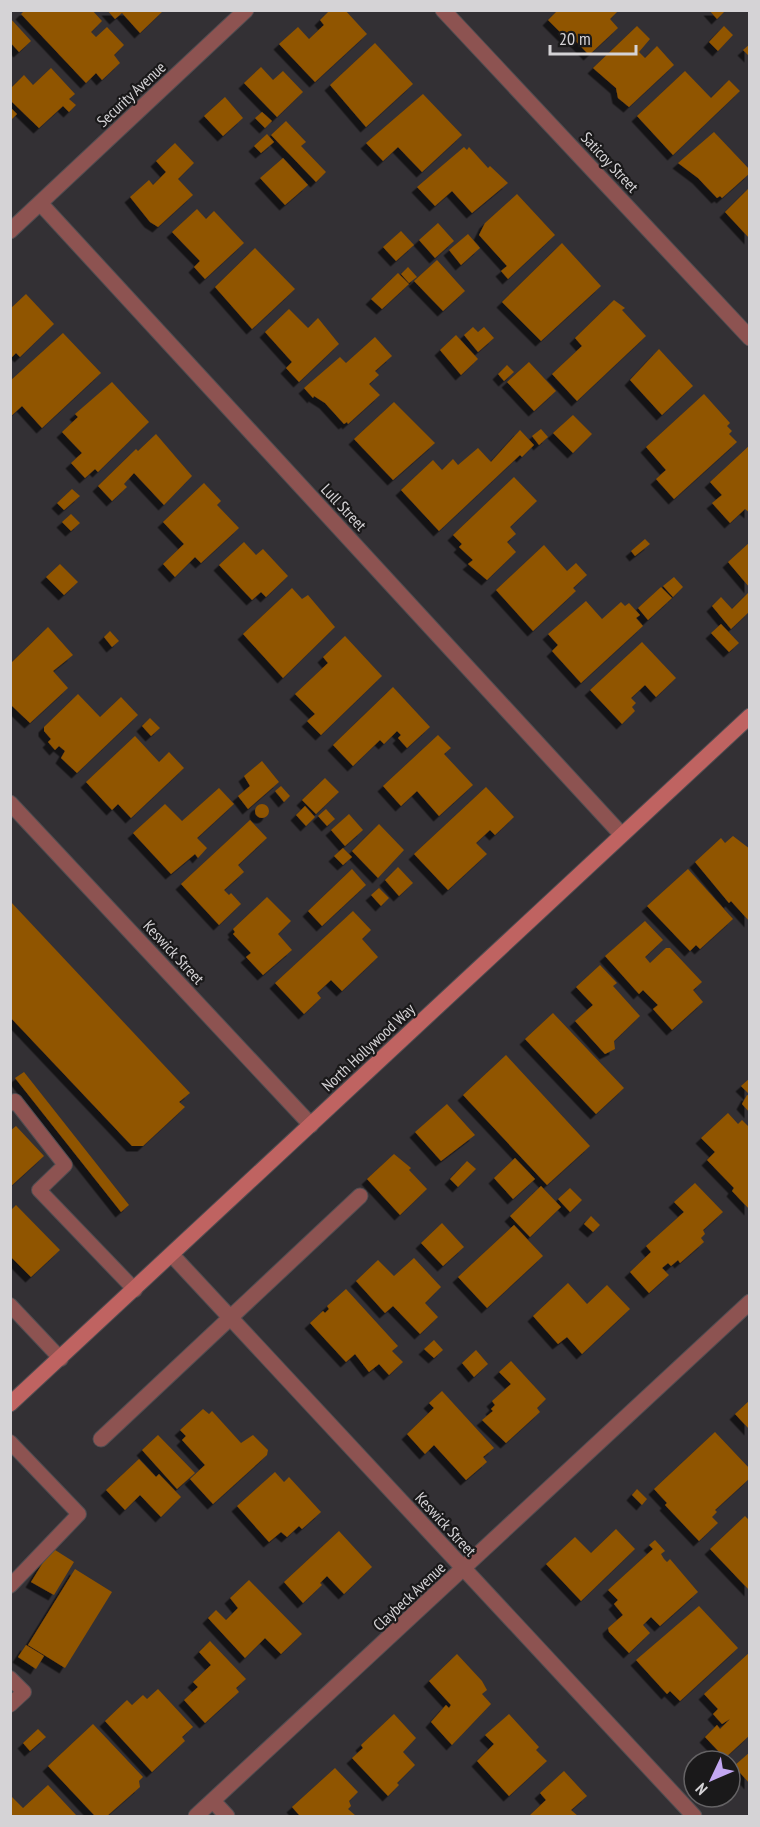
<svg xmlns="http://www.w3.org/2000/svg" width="760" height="1827" font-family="'PT Sans Narrow',sans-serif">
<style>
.building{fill:#905400;filter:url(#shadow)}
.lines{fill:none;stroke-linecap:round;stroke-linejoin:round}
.service-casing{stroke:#504d51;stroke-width:16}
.minor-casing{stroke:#504d51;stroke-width:17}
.secondary-casing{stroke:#504d51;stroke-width:17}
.service{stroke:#8d5351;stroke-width:14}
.minor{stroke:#8d5351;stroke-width:15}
.secondary{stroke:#bf6361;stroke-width:15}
.labels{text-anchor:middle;stroke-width:4.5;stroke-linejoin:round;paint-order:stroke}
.street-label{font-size:16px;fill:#d5d3d6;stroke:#1a191a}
</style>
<defs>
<filter id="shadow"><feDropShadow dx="-5.5" dy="5.5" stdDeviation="0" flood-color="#0009"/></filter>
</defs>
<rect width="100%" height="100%" fill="#333034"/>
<path class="building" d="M25 10H92L102 21 91 32 96 37 107 27 124 45 114 55 120 63 102 80 96 73 86 83 21 14Z
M107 10H164L140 33 122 13 115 19Z
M330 10H345L367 34 315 82 279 44 298 27 309 39 324 25 320 20Z
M558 10H619L610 19 618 28 589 55 571 36 567 39 548 20Z
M709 10H726L717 19Z
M10 18 31 41 19 52 10 42Z
M637 26 650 39 639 52 645 58 657 46 674 65 629 107 618 98 616 88 593 68Z
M724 26 733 35 718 51 709 42Z
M375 43 413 84 366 127 330 85Z
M750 44V57L743 50Z
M261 67 273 80 283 71 303 92 277 117 244 83Z
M51 68 75 94 69 99 76 105 69 112 63 106 39 128 10 100V89L24 75 33 85Z
M685 71 711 98 729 80 740 91 673 155 637 116Z
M423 94 462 135 422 172 398 147 383 161 366 143Z
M225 97 243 118 223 136 204 116Z
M10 107 17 114 10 121Z
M262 112 272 121 265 128 255 118Z
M286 121 306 142 301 146 326 172 316 182 271 135Z
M714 132 750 170V173L722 198 720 196 717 198 698 178 678 163Z
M267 134 274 142 261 153 254 146Z
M175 143 194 163 178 179 193 195 158 227 150 222 130 197 149 180 153 185 166 172 156 161Z
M464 147 467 150 469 147 488 168 490 166 508 183 472 213 452 191 435 206 417 187Z
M283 158 308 185 285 205 260 178Z
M750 187V239L725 212Z
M517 194 555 235 508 279 501 271 507 266 479 235 485 223Z
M197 209 206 219 214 211 244 243 205 279 194 267 200 261 172 232Z
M438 223 454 241 435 258 419 240Z
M401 231 414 245 396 261 383 247Z
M468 234 480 248 461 265 449 250Z
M562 243 601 286 541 341 502 302Z
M255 248 295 289 252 329 215 287Z
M437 260 465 291 443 311 414 281Z
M408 267 417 277 409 283 401 274Z
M398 273 409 284 382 309 371 299Z
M26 294 54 324 20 357 16 353 10 359V309Z
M614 300 625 308 622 310 646 336 577 401 552 374 582 346 575 338Z
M289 309 308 328 318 318 339 344 299 382 286 368 292 362 265 332Z
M473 327 478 332 484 327 494 338 478 352 464 335Z
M63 333 101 373 42 428 22 406 10 417V381Z
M456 335 478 359 461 375 440 350Z
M375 337 392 356 375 371 379 375 369 384 380 395 348 424 347 422 344 424 325 403 314 396 313 398 304 388 340 357 346 363Z
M659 349 693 386 662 415 630 380Z
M529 362 556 391 534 411 507 382Z
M507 365 514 372 504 381 498 374Z
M112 382 149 422 98 472 95 469 85 478 71 463 82 453 62 432 78 417 75 414Z
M704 394 730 423 727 426 732 431 729 434 737 442 674 499 656 479 666 470 646 447Z
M394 402 435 443 393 480 354 439Z
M573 415 592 434 573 453 553 433Z
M541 429 548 437 539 445 532 436Z
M520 430 534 445 522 457 520 455 439 531 401 490 433 460 442 470 453 459 458 465 478 448 491 462Z
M156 434 192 476 164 505 134 473 124 484 127 487 112 501 98 486 136 449 138 451Z
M750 445V513L745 509 730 523 712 503 722 495 710 482Z
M514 477 537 501 510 527 516 534 507 542 516 552 487 580 468 564 473 560 459 547 462 544 453 535Z
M204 483 221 501 217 505 239 528 201 563 195 557 175 577 163 564 184 544 163 522Z
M72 489 80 496 64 510 57 503Z
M71 514 80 523 71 531 62 522Z
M645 539 650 544 635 556 631 551Z
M244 542 256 555 263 549 288 576 266 597 261 592 252 600 219 565Z
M750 542V588L728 562Z
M544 545 567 571 576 563 587 575 573 588 576 591 533 631 496 590Z
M60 564 78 582 64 595 46 577Z
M674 577 683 587 673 597 663 586Z
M661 587 672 598 648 620 638 608Z
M292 588 302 599 308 595 335 627 283 678 243 634Z
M750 591V611L731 629 712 606 721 597 732 609Z
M586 601 602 619 621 602 625 606 629 603 640 615 636 618 643 626 581 683 552 651 558 645 548 634Z
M721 624 739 643 729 652 711 633Z
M48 627 73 655 53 671 68 688 30 723 10 704V664Z
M110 631 119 641 112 647 104 637Z
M345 636 382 676 321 735 307 721 315 714 295 694 328 663 323 657Z
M642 642 676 678 656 697 645 685 631 698 636 703 632 707 635 711 622 724 590 690Z
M393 687 430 727 407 748 398 738 401 735 397 731 384 744 380 740 353 766 333 745Z
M78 694 100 717 121 697 138 715 77 773 61 758 65 751 59 746 55 750 48 742 51 739 44 731V727Z
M150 718 160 728 151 736 142 726Z
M438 735 451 748 444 754 473 785 439 816 417 791 401 806 383 786Z
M135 736 159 762 169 752 184 768 131 818 118 804 112 810 86 782Z
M262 761 279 782 248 809 238 796 250 786 244 776Z
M325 778 339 792 316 814 302 800Z
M281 786 290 796 284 802 275 791Z
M486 787 514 817 495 835 490 830 476 843 487 854 448 890 414 854Z
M219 788 234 804 197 838 207 848 198 858 195 854 171 874 133 833 165 804 182 821Z
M255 811a7 7 0 1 1 14 0a7 7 0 1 1-14 0Z
M305 806 315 817 306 826 296 815Z
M326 809 335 819 327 826 318 816Z
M349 814 363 830 345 846 331 830Z
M250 820 267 838 238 865 244 872 224 890 229 895 231 893 241 904 219 925 181 884Z
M379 824 404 850 378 878 352 851Z
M733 836 750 849V922L731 901 729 903 695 862 721 838 725 843Z
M343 848 352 857 343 865 334 856Z
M398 867 413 883 399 896 385 880Z
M352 869 366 885 322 926 308 911Z
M688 869 733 919 700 949 696 945 690 951 647 906Z
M379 888 389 898 381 906 371 895Z
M267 897 291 921 278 934 292 950 263 975 246 957 251 953 233 934 235 932 233 929Z
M10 901 190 1093 179 1102 185 1107 143 1146H132L10 1017Z
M353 911 371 930 362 939 378 957 342 991 331 980 317 993 321 998 304 1014 275 983Z
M645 921 663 940 645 957 650 963 666 948H670L702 982 693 990 703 1002 672 1030 653 1009 658 1005 643 990 639 994 605 956Z
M600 965 617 983 613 986 640 1016 614 1041 615 1049 605 1054 575 1021 593 1005 576 987Z
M553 1013 624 1088 596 1114 525 1039Z
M506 1055 590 1146 547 1185 463 1095Z
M24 1072 129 1205 121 1212 15 1078Z
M750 1078V1095L741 1086Z
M747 1095 750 1096V1113L742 1104Z
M447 1104 475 1135 441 1161 415 1132Z
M728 1113 738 1124 742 1120 750 1128V1210L732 1191 734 1188 707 1160 715 1152 701 1138Z
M16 1126 44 1156 10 1187V1131Z
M394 1154 411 1168 409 1170 427 1189 400 1215 367 1179Z
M515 1158 535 1179 513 1199 494 1178Z
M467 1161 476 1169 458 1187 450 1179Z
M695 1183 723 1212 703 1230 705 1234 701 1238 704 1242 680 1263 678 1260 671 1266 668 1263 662 1268 669 1275 649 1293 630 1272 651 1252 646 1246 684 1212 674 1202Z
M541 1186 561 1207 530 1237 510 1216Z
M570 1188 582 1200 570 1212 558 1199Z
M16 1205 60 1250 31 1277 10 1256V1211Z
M591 1216 600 1225 593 1232 584 1224Z
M442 1223 464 1247 443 1266 421 1243Z
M514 1225 543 1256 487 1308 458 1277Z
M414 1258 441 1287 425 1303 438 1317 420 1334 393 1306 385 1313 356 1281 378 1260 394 1276Z
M568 1283 587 1304 607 1285 630 1309 582 1354 567 1337 558 1344 533 1316Z
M346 1289 398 1346 392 1351 403 1362 389 1375 379 1364 369 1372 355 1354 346 1362 310 1323 323 1311 325 1313 329 1309 327 1306Z
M434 1340 443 1350 434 1358 424 1349Z
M476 1350 488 1364 474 1377 462 1363Z
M511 1361 546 1399 537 1408 540 1412 506 1443 482 1420 493 1411 491 1409 495 1405 492 1401 511 1384 499 1372Z
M442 1391 494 1448 483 1457 487 1462 466 1480 434 1445 425 1454 407 1434 434 1408 429 1403Z
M750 1400V1430L735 1414Z
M203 1409 209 1414 212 1411 241 1443 253 1435 268 1450 267 1455 213 1504 190 1479 205 1465 182 1440 186 1436 180 1430Z
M715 1432 750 1469V1478L715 1510 717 1512 712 1517 718 1523 699 1541 665 1505 667 1503 654 1489Z
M158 1435 195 1473 177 1489 142 1450Z
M139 1459 156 1477 159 1474 181 1497 161 1517 140 1495 125 1510 106 1490Z
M275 1472 284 1482 289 1477 321 1512 302 1529 299 1526 287 1537 281 1532 269 1542 237 1506Z
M637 1489 647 1499 642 1505 632 1495Z
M745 1516 750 1521V1591L710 1549Z
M616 1529 635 1549 581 1601 546 1564 575 1537 591 1553Z
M339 1531 372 1567 344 1594 327 1576 320 1583 322 1585 303 1603 284 1582Z
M655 1540 665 1551 661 1554 664 1559 667 1562 670 1559 698 1592 660 1626 651 1617 643 1625 650 1633 629 1653 609 1632 608 1628 623 1615 614 1604 618 1600 608 1590 653 1549 649 1545Z
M52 1548 74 1562 54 1595 31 1582Z
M75 1569 112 1592 65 1668 28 1645Z
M249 1580 302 1634 281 1654 265 1638 245 1658 208 1618 216 1610 226 1620 238 1608 230 1598Z
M699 1606 738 1648 680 1701 670 1691 667 1694 636 1660Z
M210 1641 246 1679 236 1688 239 1692 205 1723 184 1700 198 1687 193 1682 211 1665 199 1652Z
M26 1645 44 1656 36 1669 18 1657Z
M750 1652V1735L725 1758 705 1737 717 1725 720 1729 730 1719 722 1724 713 1714 718 1709 704 1694Z
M457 1654 482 1681 487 1690 482 1694 491 1704 452 1745 431 1722 446 1705 449 1708 451 1705 429 1681Z
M158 1689 193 1727 182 1737 185 1741 152 1772 105 1721 127 1700 132 1705 143 1695 147 1699Z
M394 1714 416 1738 403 1752 415 1765 397 1783 399 1785 388 1796 352 1758 363 1748 361 1745Z
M509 1714 539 1747 536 1750 547 1761 509 1796 477 1761 494 1744 485 1735Z
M93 1724 143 1777 139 1781 140 1787 107 1816H95L48 1766Z
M38 1729 46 1737 30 1751 23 1743Z
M750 1752V1784L734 1766Z
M335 1768 358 1792 349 1801 351 1806 348 1809 356 1816H300L292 1807Z
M564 1771 587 1796 571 1810 578 1816H529L546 1800 540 1793Z
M48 1785 76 1815 74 1816H10L12 1797 23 1808Z"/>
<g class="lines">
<g class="service-casing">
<path id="service" d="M10 1104 15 1101 65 1165 39 1190 135 1290
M10 1305 61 1359
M10 1442 79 1514 10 1586
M10 1678 24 1692 10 1705"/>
</g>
<g class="minor-casing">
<path id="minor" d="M443 10 750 338
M40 203 621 834
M10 231 246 10
M10 803 311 1125
M172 1255 694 1816
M101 1439 360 1196
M213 1801 227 1816
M196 1816 750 1302"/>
</g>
<g class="secondary-casing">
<path id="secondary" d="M10 1404 750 716"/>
</g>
<use href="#service" class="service"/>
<use href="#minor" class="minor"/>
<use href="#secondary" class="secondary"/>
</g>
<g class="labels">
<g class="street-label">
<text transform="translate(131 94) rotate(-43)" y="6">Security Avenue</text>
<text transform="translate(610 162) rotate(47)" y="6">Saticoy Street</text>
<text transform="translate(344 507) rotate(47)" y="6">Lull Street</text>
<text transform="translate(174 952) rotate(47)" y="6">Keswick Street</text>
<text transform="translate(368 1047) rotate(-43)" y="6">North Hollywood Way</text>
<text transform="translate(446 1524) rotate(47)" y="6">Keswick Street</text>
<text transform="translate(409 1596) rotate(-43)" y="6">Claybeck Avenue</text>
</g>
</g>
<rect width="760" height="1827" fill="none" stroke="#d5d3d6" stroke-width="24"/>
<g transform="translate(712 1779) rotate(226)"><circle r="28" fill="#1a191a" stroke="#656365" stroke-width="1.5"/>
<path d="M0-4.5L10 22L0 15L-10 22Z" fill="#c3a7f2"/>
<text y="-9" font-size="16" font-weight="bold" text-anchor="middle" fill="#d5d3d6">N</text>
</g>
<path d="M550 45v9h86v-9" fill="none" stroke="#d5d3d6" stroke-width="3"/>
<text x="559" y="45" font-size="18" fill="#d5d3d6" stroke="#1a191a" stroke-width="4.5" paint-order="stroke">20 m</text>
</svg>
